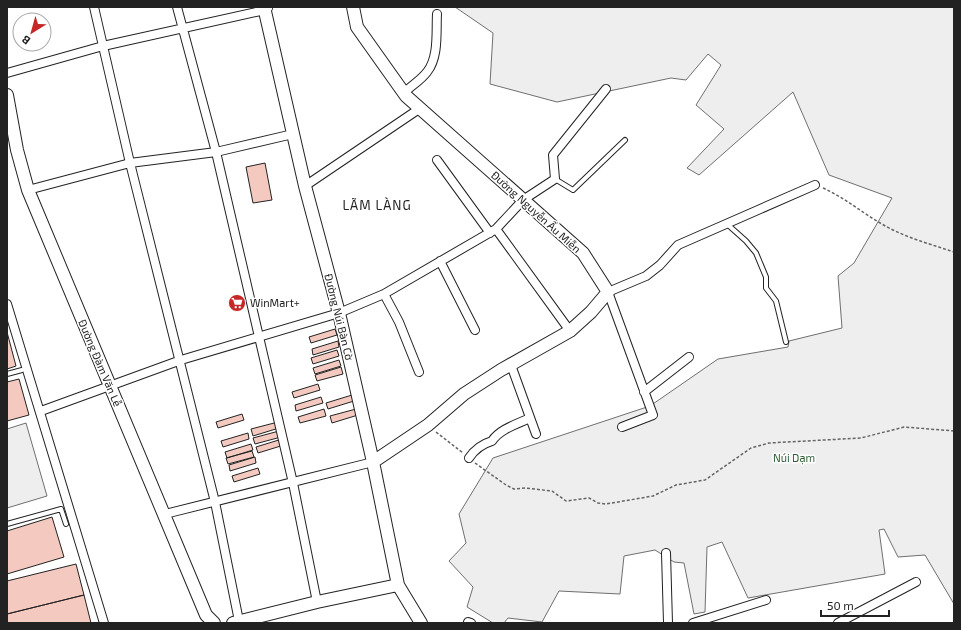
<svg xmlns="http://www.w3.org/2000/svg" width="961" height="630" font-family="'Exo 2',sans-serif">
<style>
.green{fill:#eee;stroke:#6f6f6f}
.building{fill:#f3c9c0;stroke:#222}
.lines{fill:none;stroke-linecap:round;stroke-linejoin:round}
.lane-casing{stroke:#222;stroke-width:6}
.street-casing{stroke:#222;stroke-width:10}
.secondary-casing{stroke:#222;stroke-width:14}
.path{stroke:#646464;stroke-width:1.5;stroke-dasharray:3 2;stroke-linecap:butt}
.lane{stroke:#fff;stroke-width:4}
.street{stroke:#fff;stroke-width:8}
.secondary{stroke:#fff;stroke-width:12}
.labels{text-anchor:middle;stroke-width:3;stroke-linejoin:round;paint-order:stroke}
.street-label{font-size:11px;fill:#222;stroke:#fff}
.poi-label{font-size:11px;fill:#222;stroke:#fff;text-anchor:start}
.park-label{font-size:11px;fill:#2f5e38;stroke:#fff}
.quarter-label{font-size:13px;letter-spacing:1px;fill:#222;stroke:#fff}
</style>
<rect width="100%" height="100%" fill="#fff"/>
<path class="green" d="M455 7H954V604L925 555 898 557 884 529 879 530 885 574 748 598 722 542 707 547 705 612 694 614 684 563 674 562 655 550 624 556 620 594 559 591 542 622 508 618 504 623H493L467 607 473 587 449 561 466 543 459 514 493 458 650 406 718 359 788 347 789 341 842 328 838 276 854 263 892 198 829 175 793 92 699 175 687 168 724 129 696 105 721 65 708 54 686 80 671 78 557 102 490 84 493 33Z
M26 423 47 496 7 508V429Z"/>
<path class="building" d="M265 163 272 200 253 203 246 167Z
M335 329 337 335 311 343 309 337Z
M7 332 16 366 7 369Z
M338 341 339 347 313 355 312 349Z
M337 350 339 356 313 364 311 358Z
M339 360 341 366 315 374 313 368Z
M341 367 343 374 317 381 315 375Z
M19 379 29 415 7 421V382Z
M318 384 320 390 294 398 292 392Z
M352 395 354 401 328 409 326 403Z
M321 397 323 403 296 411 295 405Z
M324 409 326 416 300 423 298 417Z
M356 409 358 415 332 423 330 416Z
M242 414 244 420 218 428 216 422Z
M278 422 279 428 253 436 251 429Z
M279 431 281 437 255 444 253 438Z
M248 433 249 439 223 447 221 441Z
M282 439 284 445 258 453 256 447Z
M251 444 253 450 227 458 225 452Z
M252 451 254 457 228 464 226 458Z
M255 457 256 463 230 471 229 465Z
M258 468 260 474 234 482 232 476Z
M52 517 64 557 7 574V531Z
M76 564 84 595 7 614V581Z
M84 595 91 623H7V614Z"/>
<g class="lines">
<g class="lane-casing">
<path id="lane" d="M555 179 573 190 625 140
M727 224 746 241 756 253 766 277V288L776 301 786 342
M7 374 22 370
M7 524 61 509 66 524"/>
</g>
<g class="street-casing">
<path id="street" d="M94 7 130 163 215 502 239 621
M177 7 216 152 293 483 317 602
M7 73 103 46 265 10 268 8
M404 93C411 86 421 80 427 72 439 57 436 32 437 14
M437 160 490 233
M305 186 419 109
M28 190 130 163 216 152 293 134
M496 229 570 331
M440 261 475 330
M384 294 399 322 419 372
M7 304 104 623
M511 365 536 434
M644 392 689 357
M41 411 181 360 339 313 384 294 496 229 523 200 555 179 553 155 606 89
M622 427 653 415 608 292 646 276 660 265 678 245 815 185
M469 458C475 449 482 444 492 441 500 429 517 424 530 418
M165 514 373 462
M666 553 668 623
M468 622 471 623
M693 623 766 600
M838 623 916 582"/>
</g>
<g class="secondary-casing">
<path id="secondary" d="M264 7 305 186 339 313 373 462 398 585 421 623
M353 7 357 27 406 96 583 253 608 292 591 312 570 331 501 370 464 394 428 425 373 462
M7 95 17 150 28 190 206 615 214 623
M233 623 317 602 398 585"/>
</g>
<path class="path" d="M823 188C846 198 867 217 891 229 911 239 933 245 954 252
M436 432 463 453
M475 463 506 485 514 489 525 488 552 491 566 501 589 498 598 503 606 504 653 496 676 485 705 480 751 448 769 443 861 438 904 427 954 431"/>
<use href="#lane" class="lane"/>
<use href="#street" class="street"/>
<use href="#secondary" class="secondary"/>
</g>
<defs>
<g id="supermarket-disc" transform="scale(0.9)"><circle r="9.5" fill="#c62828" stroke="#fff"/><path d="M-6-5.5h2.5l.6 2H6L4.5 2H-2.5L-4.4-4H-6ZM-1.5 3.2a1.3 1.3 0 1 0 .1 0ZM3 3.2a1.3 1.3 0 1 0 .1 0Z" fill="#fff"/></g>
</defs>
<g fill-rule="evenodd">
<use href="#supermarket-disc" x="237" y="303"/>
</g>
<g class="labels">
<g class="street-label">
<text transform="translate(536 212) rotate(42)" y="4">Đường Nguyễn Ấu Miễn</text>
<text transform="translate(339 317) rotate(76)" y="4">Đường Núi Bàn Cờ</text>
<text transform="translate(100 363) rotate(67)" y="4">Đường Đàm Văn Lễ</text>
</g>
<g class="poi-label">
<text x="250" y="307">WinMart+</text>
</g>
<g class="park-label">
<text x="794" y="462">Núi Dạm</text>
</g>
<g class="quarter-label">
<text x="377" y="210">LÃM LÀNG</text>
</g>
</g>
<rect width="961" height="630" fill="none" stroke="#222222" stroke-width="16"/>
<g transform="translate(32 32) rotate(217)"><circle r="19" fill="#ffffff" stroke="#a7a7a7"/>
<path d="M0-3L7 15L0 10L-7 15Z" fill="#c62828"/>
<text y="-6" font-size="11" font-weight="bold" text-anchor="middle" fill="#222222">B</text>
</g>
<path d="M821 610v6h68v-6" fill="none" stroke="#222222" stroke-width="2"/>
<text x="827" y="610" font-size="12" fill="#222222" stroke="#ffffff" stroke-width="3" paint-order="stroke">50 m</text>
</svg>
